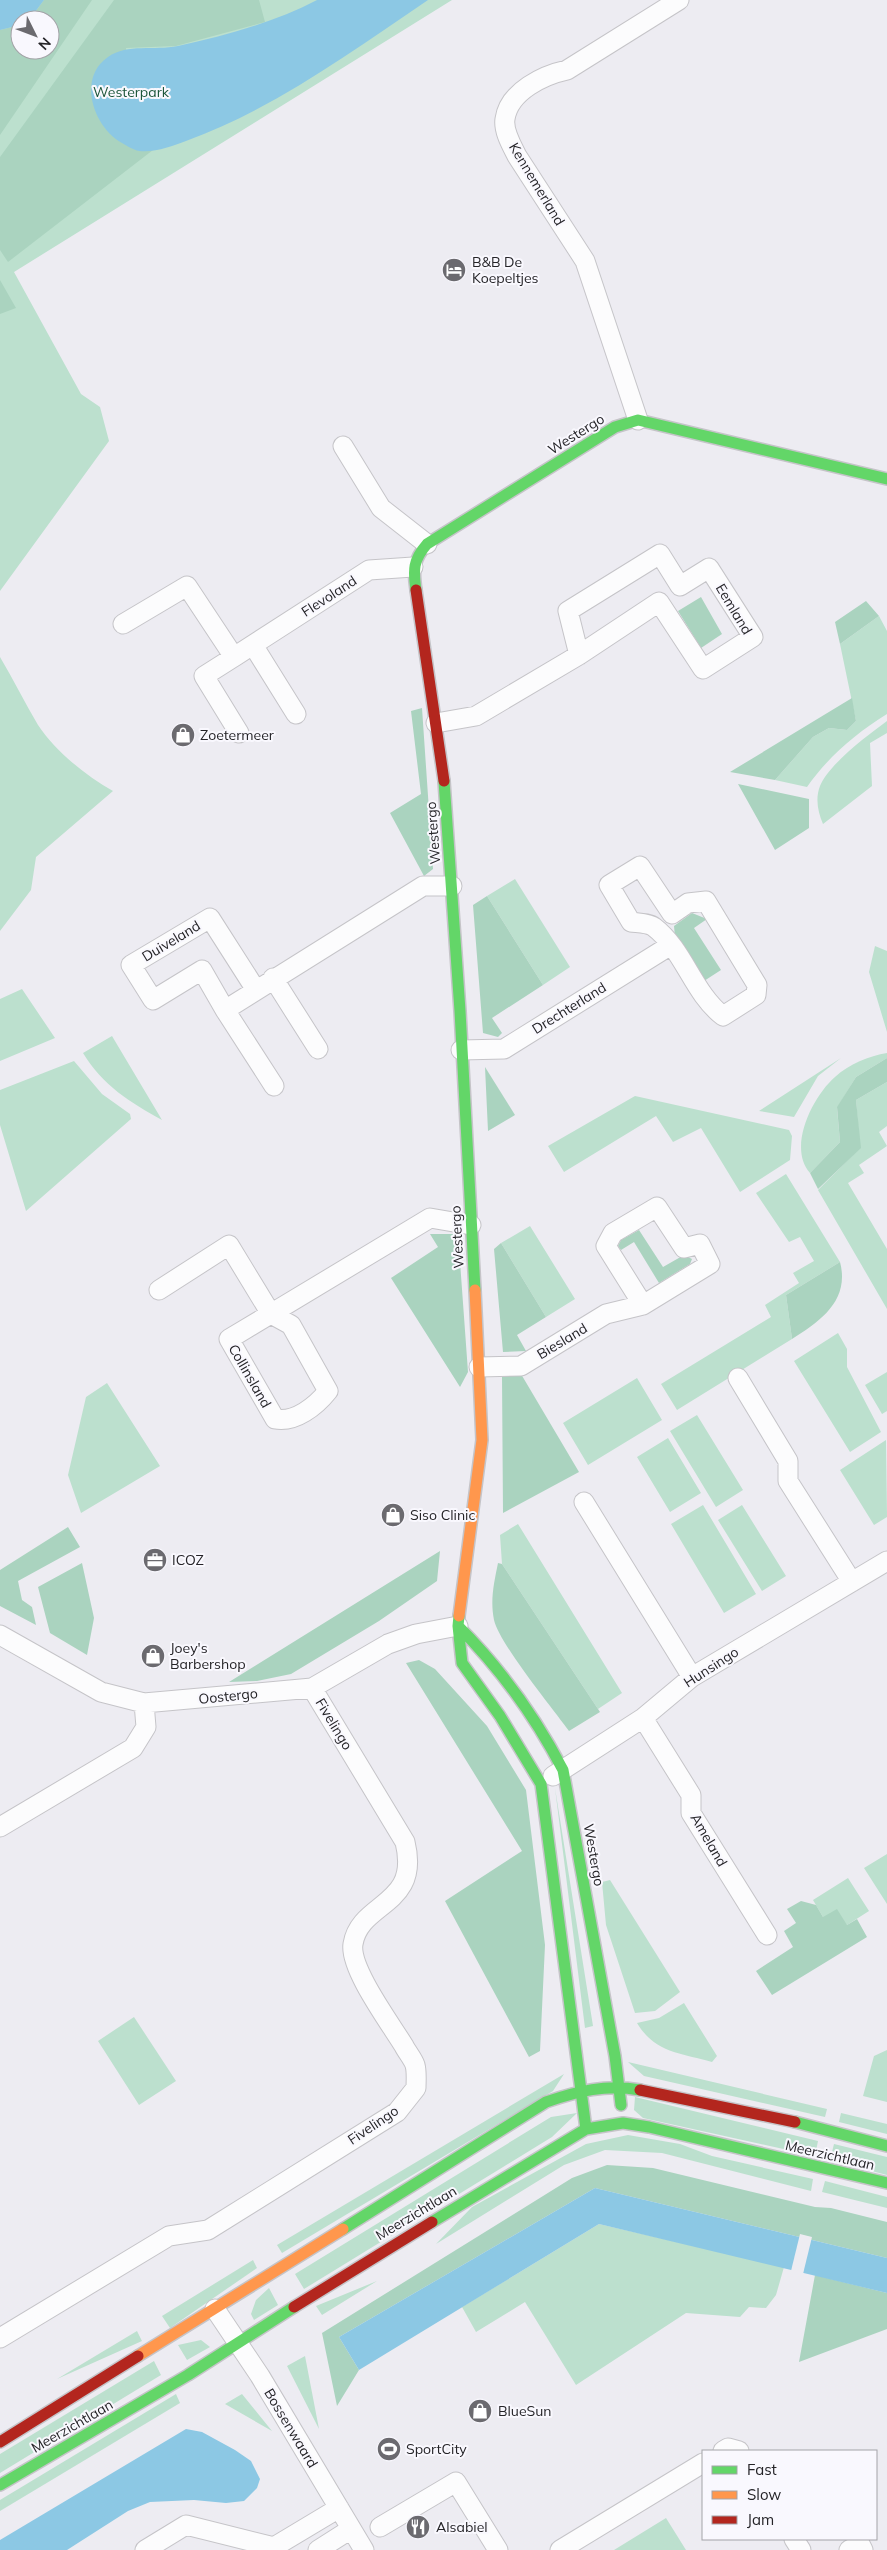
<svg xmlns="http://www.w3.org/2000/svg" width="887" height="2550" font-family="Mulish,sans-serif">
<style>
.green{fill:#bce0ce;fill-rule:evenodd}
.forest{fill:#aad3bf}
.water{fill:#8cc8e4}
.pier{fill:#edecf2}
.lines{fill:none;stroke-linecap:round;stroke-linejoin:round}
.street-casing{stroke:#c5c4c8;stroke-width:21}
.fast-casing{stroke:#c5c4c8;stroke-width:14}
.slow-casing{stroke:#c5c4c8;stroke-width:14}
.jam-casing{stroke:#c5c4c8;stroke-width:14}
.street{stroke:#fcfcfd;stroke-width:19}
.fast{stroke:#63d668;stroke-width:11}
.slow{stroke:#ff974d;stroke-width:11}
.jam{stroke:#b3261e;stroke-width:11}
.labels{text-anchor:middle;stroke-width:4;stroke-linejoin:round;paint-order:stroke}
.park-label{font-size:14px;fill:#1b5539;stroke:#f9f8fe}
.street-label{font-size:14px;fill:#252428;stroke:#f9f8fe}
.poi-label{font-size:14px;fill:#252428;stroke:#f9f8fe;text-anchor:start}
</style>
<rect width="100%" height="100%" fill="#edecf2"/>
<path class="green" d="M0 0H452L14 272 81 394 100 407 109 441 0 591ZM20 20H50V50H20Z
M879 616 887 631V714C855 734 829 756 807 787L775 780 813 737 829 728 847 730 856 721 840 644Z
M0 657C13 679 25 703 38 725 56 752 85 775 113 791L36 857 31 890 0 931Z
M887 721V733L870 743 872 786 823 824C818 812 815 799 820 786 829 764 868 735 887 721Z
M515 879 570 967 543 985 487 896Z
M875 946 887 951V1032L869 972Z
M22 989 55 1038 0 1061V999Z
M112 1036 162 1120C131 1103 102 1085 83 1053Z
M887 1053V1058L856 1077 837 1108 840 1142 810 1173C787 1147 813 1096 835 1077 849 1064 869 1056 887 1053Z
M841 1058 818 1076 794 1117 759 1111Z
M74 1061 102 1094 130 1114 131 1119 26 1211 0 1125V1090Z
M887 1082V1126L879 1132 887 1146 859 1165 864 1173 848 1183 887 1249V1309L818 1190 860 1148 856 1100Z
M635 1096 789 1130 792 1136 790 1160 740 1192 701 1128 673 1142 656 1116 564 1172 548 1146Z
M786 1174 840 1262 786 1295 792 1339 677 1410 661 1384 771 1317 765 1305 799 1283 793 1273 814 1261 800 1237 789 1242 756 1193Z
M530 1226 575 1299 546 1317 501 1243Z
M838 1333 847 1349V1367L881 1432 850 1452 794 1361Z
M887 1372V1411L882 1414 865 1385Z
M637 1378 662 1420 588 1465 563 1423Z
M107 1383 160 1466 81 1513 68 1475 86 1397Z
M697 1415 743 1490 716 1507 670 1431Z
M668 1438 701 1493 670 1512 637 1457Z
M886 1440 887 1517 874 1525 840 1470Z
M703 1505 756 1594 724 1613 671 1524Z
M742 1505 786 1576 762 1591 718 1520Z
M518 1524 622 1693 598 1709 502 1564 500 1535Z
M555 1788 593 2026 585 2028Z
M887 1854V1904L864 1868Z
M848 1878 869 1911 847 1925 823 1917 813 1900Z
M610 1880 680 1992 655 2011 635 2013 606 1925 602 1882Z
M684 2003 717 2056 712 2062C681 2053 655 2053 637 2023L659 2018Z
M134 2017 176 2081 139 2105 98 2041Z
M887 2050V2102L863 2096 874 2056Z
M628 2062 827 2109 825 2117 644 2076Z
M564 2074 553 2091 282 2253 277 2245Z
M635 2097 818 2141 815 2156 643 2118 634 2110Z
M577 2113 552 2137 304 2289 295 2274 551 2117Z
M841 2113 887 2124V2134L839 2122Z
M628 2135 680 2144 712 2156 813 2179 811 2191 662 2153 605 2150 564 2165 436 2244 472 2207 586 2144Z
M834 2144 887 2157V2175L830 2160Z
M825 2181 887 2197V2208L822 2192Z
M599 2224 784 2267 776 2295 766 2308 749 2307 740 2317 686 2313 576 2385 525 2302 476 2332 462 2307Z
M253 2260 257 2268 170 2328 162 2316Z
M377 2281 322 2315 316 2306Z
M269 2288 278 2305 254 2320 251 2314 256 2300Z
M137 2331 142 2341 57 2379Z
M201 2340 210 2347 187 2360 178 2345Z
M305 2356 319 2429 287 2366Z
M154 2361 161 2375 0 2473V2454Z
M176 2394 180 2403 0 2511V2500Z
M242 2394 272 2431 225 2404Z
M666 2518 686 2550H614Z"/>
<path class="forest" d="M44 0H92L0 135V30L20 25V50H50V20H29Z
M114 0H259L265 22 176 46 126 48 138 151 153 150 8 262 0 250V157Z
M0 280 16 308 0 314Z
M701 597 722 634 701 648 678 611Z
M866 601 879 616 840 644 835 622Z
M852 698 856 721 847 730 829 728 813 737 775 780 730 772Z
M422 708 433 869 424 876 390 813 421 794 411 711Z
M738 784 809 799V828L775 850Z
M487 896 543 985 492 1018 502 1033 498 1037 483 1033 473 905Z
M692 913 707 919 694 928 721 970 704 981 675 937 674 926Z
M887 1058V1082L856 1100 861 1148 818 1189 810 1173 840 1142 837 1107 856 1077Z
M485 1067 515 1115 488 1131Z
M639 1230 663 1267 684 1255 692 1259 690 1264 659 1283 634 1242 621 1250 618 1246 621 1240Z
M430 1234H458L468 1372 460 1387 391 1278 438 1247Z
M501 1243 546 1317 517 1335 526 1351 503 1352 494 1249Z
M840 1262C850 1300 821 1321 792 1339L786 1295Z
M521 1374 579 1472 503 1513 502 1377Z
M68 1527 80 1547 18 1581 22 1600 32 1607 36 1625 0 1606V1570Z
M440 1551 437 1581 379 1621 291 1674 257 1681 229 1682Z
M82 1563 94 1618 87 1655 50 1633 38 1587Z
M498 1563 502 1564 600 1712 569 1731C553 1709 499 1643 494 1620 490 1600 494 1583 498 1563Z
M419 1660 435 1669 487 1726 526 1790 545 1945 540 2051 529 2057 445 1901 522 1851 406 1663Z
M801 1901 816 1905 823 1917 837 1909 847 1925 857 1919 867 1937 772 1995 756 1971 793 1947 784 1931 796 1923 787 1909Z
M607 2165 653 2168 815 2207 831 2208 887 2222V2258L595 2188 339 2337 359 2370 337 2406 322 2333 572 2178Z
M815 2275 887 2293V2329L799 2362Z"/>
<path class="water" d="M0 0H44L29 20H20V25L0 30Z
M317 0H428C351 52 274 109 186 141 172 146 155 153 139 151 133 150 126 145 122 143 93 127 77 78 108 57 128 43 154 51 178 46 225 36 275 22 317 0Z
M595 2188 887 2258V2293L599 2224 359 2370 339 2337Z
M186 2429 202 2432 235 2450 251 2461 260 2479 257 2488 244 2501 226 2503 194 2500 150 2502 128 2511 67 2550H0V2540Z"/>
<path class="pier" d="M800 2234 812 2237 803 2274 791 2271Z"/>
<g class="lines">
<g class="street-casing">
<path id="street" d="M638 420 585 261 517 156C512 146 503 131 505 119 509 91 544 75 567 70L679 0
M343 446 381 508 427 544
M123 624 187 586 234 657 369 570 413 567
M253 645 296 714
M234 657 204 676 239 733
M436 723 476 716 579 655 659 602 703 669 753 637 709 568 680 586 660 554 568 611 579 655
M640 866 672 914 688 903 706 901 757 985 756 995 723 1016C693 993 684 950 654 927 649 923 638 923 631 922L609 885Z
M273 978 318 1049
M225 1010 202 970 153 1000 131 965 210 918 256 990
M461 1050 504 1049 671 945
M274 1086 225 1010 423 886H452
M159 1290 229 1245 271 1314 291 1325 328 1391C316 1406 295 1423 275 1419L229 1339 430 1218 471 1225
M479 1367 521 1366 606 1314 643 1305 710 1264 700 1244 684 1248 657 1207 613 1233 606 1246 643 1305
M738 1378 788 1461V1481L852 1582
M584 1502 692 1677
M0 1635 101 1692 144 1703 312 1688 388 1644 416 1634 458 1626
M643 1718 691 1795V1813L767 1935
M553 1776 643 1718 692 1677 887 1561
M0 1827 133 1748 146 1727 144 1703
M215 2309 260 2376 364 2550
M0 2338 169 2236 208 2230 397 2112 416 2088C416 2081 417 2072 415 2065 413 2059 407 2052 404 2046 390 2023 349 1968 353 1944 360 1901 421 1907 405 1842L312 1688
M723 2451 728 2448 739 2451
M380 2527 456 2482 498 2550
M794 2539 801 2550
M145 2550 186 2525 274 2547 339 2508
M318 2550 351 2529
M560 2550 703 2463
M849 2550 860 2544 863 2550"/>
</g>
<g class="fast-casing">
<path id="fast" d="M416 590C413 570 413 560 427 544L615 427 638 420 887 479
M444 781 460 1011 475 1290
M459 1616 458 1626 462 1663 500 1716 541 1784 586 2129
M458 1626C501 1669 535 1716 563 1770L615 2056 621 2105
M795 2122 887 2146
M432 2222 586 2129 623 2123 649 2127 887 2183
M343 2229 546 2102C578 2091 606 2084 640 2090
M0 2485 188 2375 294 2307"/>
</g>
<g class="slow-casing">
<path id="slow" d="M459 1616 482 1440 475 1290
M138 2356 343 2229"/>
</g>
<g class="jam-casing">
<path id="jam" d="M416 590 444 781
M640 2090 795 2122
M294 2307 432 2222
M0 2442 138 2356"/>
</g>
<use href="#street" class="street"/>
<use href="#fast" class="fast"/>
<use href="#slow" class="slow"/>
<use href="#jam" class="jam"/>
</g>
<defs>
<g id="hotel-disc" transform="scale(1.25)"><circle r="9.5" fill="#6b6a6f" stroke="#f9f8fe"/><path d="M-6-4.5h1.5V1H6V5H4.5V3h-9V5H-6ZM-4 0a1.8 1.8 0 1 1 3.6 0ZM.5 0V-2.5h3Q6-2.5 6 0Z" fill="#fff"/></g>
<g id="shop-disc" transform="scale(1.25)"><circle r="9.5" fill="#6b6a6f" stroke="#f9f8fe"/><path d="M-5-2.5h2.3a2.7 3.5 0 0 1 5.4 0H5L5.5 6h-11ZM-1.5-2.5h3a1.5 2.3 0 0 0-3 0Z" fill="#fff"/></g>
<g id="office-disc" transform="scale(1.25)"><circle r="9.5" fill="#6b6a6f" stroke="#f9f8fe"/><path d="M-6-3h4V-5.5h4V-3h4V5H-6ZM-1-4.5V-3h2v-1.5ZM-6 0V1H6V0Z" fill="#fff"/></g>
<g id="stadium-disc" transform="scale(1.25)"><circle r="9.5" fill="#6b6a6f" stroke="#f9f8fe"/><path d="M0-5a6.5 5 0 1 0 0 10a6.5 5 0 1 0 0-10ZM-3.5-1.8h7v3.6h-7Z" fill="#fff"/></g>
<g id="restaurant-disc" transform="scale(1.25)"><circle r="9.5" fill="#6b6a6f" stroke="#f9f8fe"/><path d="M-5-6h1v4h1v-4h1v4h1v-4h1v5L-1.5 .5V6h-2V.5L-5-1ZM5-6V6H3V1.5H1.5Q1.5-4 5-6Z" fill="#fff"/></g>
</defs>
<g fill-rule="evenodd">
<use href="#hotel-disc" x="454" y="270"/>
<use href="#shop-disc" x="183" y="735"/>
<use href="#shop-disc" x="393" y="1515"/>
<use href="#office-disc" x="155" y="1560"/>
<use href="#shop-disc" x="153" y="1656"/>
<use href="#shop-disc" x="480" y="2411"/>
<use href="#stadium-disc" x="389" y="2449"/>
<use href="#restaurant-disc" x="418" y="2527"/>
</g>
<g class="labels">
<g class="park-label">
<text x="131" y="97">Westerpark</text>
</g>
<g class="street-label">
<text transform="translate(537 184) rotate(59)" y="5">Kennemerland</text>
<text transform="translate(576 434) rotate(-32)" y="5">Westergo</text>
<text transform="translate(329 596) rotate(-33)" y="5">Flevoland</text>
<text transform="translate(734 609) rotate(59)" y="5">Eemland</text>
<text transform="translate(433 833) rotate(-94)" y="5">Westergo</text>
<text transform="translate(171 941) rotate(-31)" y="5">Duiveland</text>
<text transform="translate(569 1008) rotate(-32)" y="5">Drechterland</text>
<text transform="translate(457 1237) rotate(-93)" y="5">Westergo</text>
<text transform="translate(562 1341) rotate(-31)" y="5">Biesland</text>
<text transform="translate(250 1376) rotate(60)" y="5">Collinsland</text>
<text transform="translate(711 1667) rotate(-33)" y="5">Hunsingo</text>
<text transform="translate(228 1696) rotate(-6)" y="5">Oostergo</text>
<text transform="translate(334 1724) rotate(59)" y="5">Fivelingo</text>
<text transform="translate(709 1840) rotate(60)" y="5">Ameland</text>
<text transform="translate(594 1855) rotate(80)" y="5">Westergo</text>
<text transform="translate(373 2125) rotate(-34)" y="5">Fivelingo</text>
<text transform="translate(830 2155) rotate(13)" y="5">Meerzichtlaan</text>
<text transform="translate(416 2213) rotate(-31)" y="5">Meerzichtlaan</text>
<text transform="translate(72 2426) rotate(-30)" y="5">Meerzichtlaan</text>
<text transform="translate(291 2428) rotate(59)" y="5">Bossenwaard</text>
</g>
<g class="poi-label">
<text x="472" y="267">B&amp;B De<tspan x="472" dy="16">Koepeltjes</tspan></text>
<text x="200" y="740">Zoetermeer</text>
<text x="410" y="1520">Siso Clinic</text>
<text x="172" y="1565">ICOZ</text>
<text x="170" y="1653">Joey's<tspan x="170" dy="16">Barbershop</tspan></text>
<text x="498" y="2416">BlueSun</text>
<text x="406" y="2454">SportCity</text>
<text x="436" y="2532">Alsabiel</text>
</g>
</g>
<rect x="702" y="2450" width="175" height="90" fill="#f9f8fe" stroke="#a4a3a8"/>
<rect x="712" y="2466" width="25" height="8" fill="#63d668" stroke="#a4a3a8"/>
<text x="747" y="2475" font-size="15" fill="#252428">Fast</text>
<rect x="712" y="2491" width="25" height="8" fill="#ff974d" stroke="#a4a3a8"/>
<text x="747" y="2500" font-size="15" fill="#252428">Slow</text>
<rect x="712" y="2516" width="25" height="8" fill="#b3261e" stroke="#a4a3a8"/>
<text x="747" y="2525" font-size="15" fill="#252428">Jam</text>
<g transform="translate(35 35) rotate(132)"><circle r="24" fill="#f9f8fe" stroke="#a4a3a8"/>
<path d="M0-4L9 19L0 12L-9 19Z" fill="#6b6a6f"/>
<text y="-8" font-size="14" font-weight="bold" text-anchor="middle" fill="#252428">N</text>
</g>
</svg>
